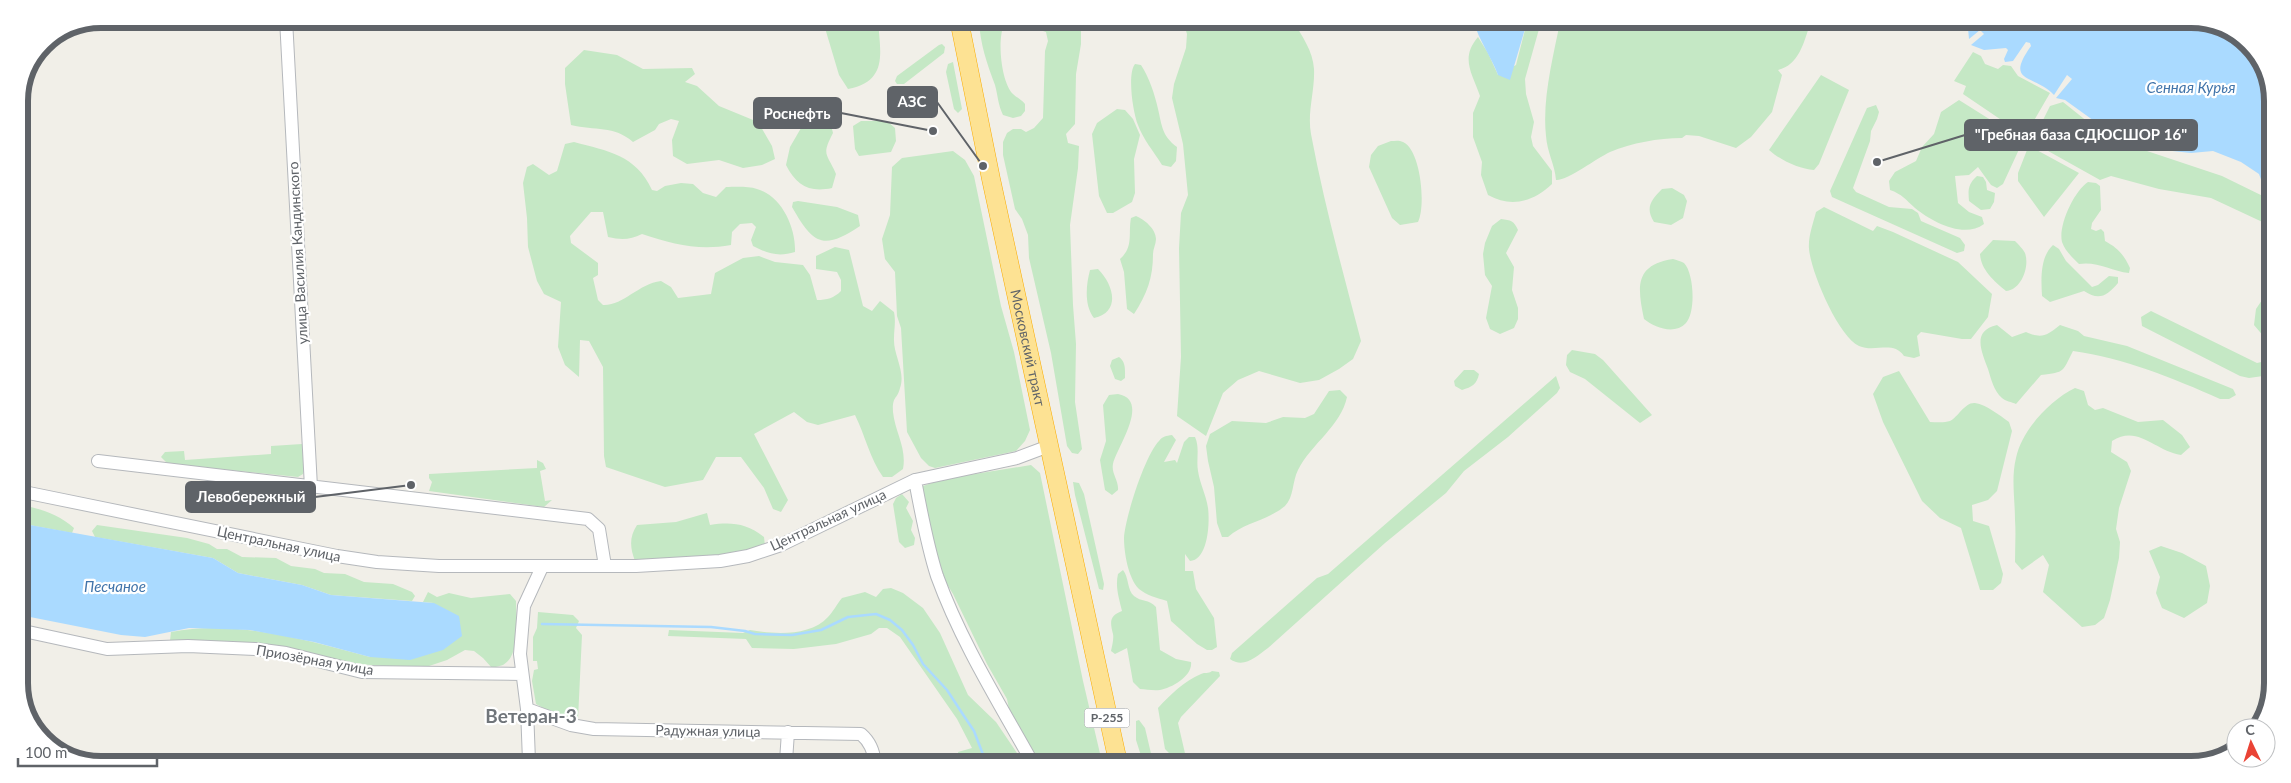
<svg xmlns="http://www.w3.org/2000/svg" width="2291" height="783" font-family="Lato,sans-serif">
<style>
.green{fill:#c5e8c5}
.water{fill:#aadaff}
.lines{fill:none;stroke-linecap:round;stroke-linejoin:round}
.stream{stroke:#aadaff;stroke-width:2.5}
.minor-casing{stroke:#b5b8bc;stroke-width:14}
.highway-casing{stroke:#f9ab00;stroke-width:19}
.minor{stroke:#fff;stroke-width:12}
.highway{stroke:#fde293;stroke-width:18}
.labels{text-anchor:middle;stroke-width:4.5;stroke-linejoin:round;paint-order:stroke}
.shield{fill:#fff;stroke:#8f9295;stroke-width:1}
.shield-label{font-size:12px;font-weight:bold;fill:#5f6368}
.street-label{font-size:14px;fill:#5f6368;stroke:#fff}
.water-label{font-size:15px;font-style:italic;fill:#4174aa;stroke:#fff}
.district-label{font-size:19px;font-weight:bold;fill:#70757a;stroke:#fff}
.rim{fill:none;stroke:#5f6368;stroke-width:6}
.leader{fill:none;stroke:#5f6368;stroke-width:2}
.callout-dot{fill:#5f6368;stroke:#fff;stroke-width:2}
.callout{fill:#5f6368;stroke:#5f6368;stroke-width:2}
.callout-label{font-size:15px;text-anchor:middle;font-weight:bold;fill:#fff}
</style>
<rect width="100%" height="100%" fill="#f1efe8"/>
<path class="green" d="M826 20H878C880 52 889 81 848 89L839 75 825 28Z
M979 21H1015L1004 25C997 39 1001 82 1013 94 1017 98 1021 99 1025 104V111L1021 116 1013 118 1003 115C998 105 998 96 995 85 987 64 980 43 979 21Z
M1038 21H1081V44L1076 74 1075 124 1066 134 1068 143 1079 146 1078 168 1070 225 1073 305 1076 344 1075 402 1082 449 1078 454 1072 453 1067 446 1051 353 1029 258 1028 235 1022 219 1015 209 1003 155V142L1007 133 1013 129H1021L1026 132 1034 128 1043 118 1045 51 1048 41 1046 32 1040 30Z
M1183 21H1293C1302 36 1313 51 1314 69 1315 91 1307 112 1311 134 1324 204 1343 272 1361 341L1353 359 1339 369 1319 380 1300 383 1259 371 1238 380 1223 393 1206 436 1177 416 1181 357 1179 248 1181 213 1188 195 1183 144 1172 98 1174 84 1186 48 1187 34Z
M1527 22H1541L1525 79 1526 94 1534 122 1531 137 1533 146 1552 171V184C1533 202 1511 208 1488 195L1481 175 1482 162 1473 137V113L1480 96C1472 73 1460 58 1478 37L1488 53 1498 75 1516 65Z
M1560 22H1809L1810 24C1804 42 1799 65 1778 70L1782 75 1772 112 1751 137 1736 148 1699 136 1686 135 1682 138C1658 138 1632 143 1610 152 1597 158 1567 181 1556 180 1555 165 1547 152 1546 136 1542 99 1553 58 1560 22Z
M942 44 945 47 944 53 904 84H897L895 81 897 76 939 45Z
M584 50 617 55 643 69 692 68 695 74 685 82 697 86 719 106 758 122 772 146 775 159 762 165 743 168 719 160 687 164 673 156 672 140 679 121 671 119 659 124 655 130 633 142C614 125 595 131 571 125L565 84V68Z
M1973 52 1981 56 1985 64 1998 69 2003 65 2011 66 2018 76 2050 93 2025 136 1963 94 1966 86 1954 81Z
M953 62 962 109 958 113 954 109 946 72 948 64Z
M1135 64 1141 65C1149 77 1155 95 1158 109 1162 126 1162 136 1177 147L1176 161 1171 167 1162 165C1154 152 1143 139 1138 125 1133 113 1127 74 1135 64Z
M1821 75 1849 90 1819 164 1814 170C1799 169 1780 160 1769 150Z
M1959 100 2021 139 2022 143 2003 184 1997 188 1991 185 1978 167 1969 175 1955 176 1958 203 1969 212 1982 217 1984 224C1964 239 1932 222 1915 208 1906 200 1902 194 1890 190L1889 181 1895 172 1916 161 1922 147 1934 134 1941 112Z
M2063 102 2093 126 2123 143 2222 176 2271 200V226L2211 198 2159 189 2111 176 2100 180 2032 142 2050 106Z
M1876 105 1879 112 1877 119 1871 131 1870 141 1853 188 1856 192 1889 207 1912 209 1918 213 1921 221 1960 238 1965 245 1964 251 1957 253 1832 197 1830 191 1867 108Z
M1117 109 1125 110 1133 119 1140 135 1134 159 1135 193 1132 202 1113 213H1107L1099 196 1092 134 1097 123Z
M820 112 830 121 833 133C821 156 827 153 836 174L832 188C809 193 796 185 786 165L790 147 808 116Z
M861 121H887L895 128 896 141 891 152 859 156 855 149 853 126Z
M1391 141C1395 141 1399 140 1403 142 1421 150 1426 206 1418 222L1400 225 1392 218 1369 167 1371 155 1378 146Z
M574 142C608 151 636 155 652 190L657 191 665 186 681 183 693 184 703 193 716 197 726 187C735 187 748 186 757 189 782 196 796 228 795 252 779 257 768 254 753 246L751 240 756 227 752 223 740 224 732 232 731 245C698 251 673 244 642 234 630 240 621 240 608 237L603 212H591L570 236 571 243 598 263V275L593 278 598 300 603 305C623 306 638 284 661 281L671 287 678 298 711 294 715 273 743 258 759 256 775 262 803 265 810 275 817 300C827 300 834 298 841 291V280L837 272 816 269V256L835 247 849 250 863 306 872 311 880 301 894 312C896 322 894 329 894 338 893 355 906 371 900 388 897 400 892 396 893 412 895 432 907 448 903 469L892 477H883C870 459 865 435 855 415L818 425 807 422 794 412 754 434 788 500 781 512 773 509 764 488 741 457H716L703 480 665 487 606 467 604 456 603 367 589 341 580 340 579 377 565 365 558 347 561 302 544 294 537 281 528 247 527 218 523 183 527 167 533 164 549 175 557 171 565 144Z
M2033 148 2079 173 2044 217 2018 181V173L2027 150Z
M953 151 965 160 974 176 1001 306 1014 352 1030 430 1025 441 1016 451 935 468 929 466 921 458 907 432 901 328 897 316 895 272 885 259 882 239 890 215 892 167 902 158Z
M1977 176 1983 177 1986 182 1987 190 1995 193 1994 202 1990 209 1981 210 1969 201C1968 190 1968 184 1977 176Z
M2088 182 2096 183 2100 186 2101 210 2092 223 2091 229 2096 231 2101 229 2104 232 2105 241C2118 248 2124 255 2130 268L2129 273C2111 271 2097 261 2079 264 2073 258 2065 251 2062 242 2058 226 2074 191 2088 182Z
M1672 188 1684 195 1687 201 1683 218 1671 225 1654 222C1645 208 1651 200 1662 189Z
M798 201 837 207 858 215 860 226C823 251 813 244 792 207L793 202Z
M1824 207 1873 231 1877 226 1893 232 1958 262 1992 294 1988 317 1971 339H1962L1921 332 1917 336 1920 356 1914 358 1904 356C1893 340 1875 353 1859 346 1838 336 1811 272 1809 249 1808 237 1813 224 1816 212Z
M1136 216C1144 219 1156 229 1156 239 1156 244 1153 249 1153 254 1153 278 1147 294 1134 314L1127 309 1124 272 1120 259C1134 247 1128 233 1131 218Z
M1501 219C1511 220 1514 221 1518 230L1506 253 1514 267 1512 290 1518 308V319L1514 328 1500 334 1490 329 1486 318 1492 286 1485 275 1483 254 1485 243 1492 226Z
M1993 240 2015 241C2018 244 2023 249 2025 253 2030 267 2021 290 2006 291 1994 281 1981 270 1980 254Z
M2053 245 2059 249 2066 261 2092 287 2098 285 2109 276 2118 277V283C2107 296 2099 301 2084 291L2050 302 2042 296C2041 279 2040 257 2053 245Z
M1673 259C1676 260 1681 261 1684 263 1694 273 1696 312 1686 323 1675 335 1655 328 1644 319 1637 286 1635 265 1673 259Z
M1098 269C1114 285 1121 312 1094 318 1084 305 1086 285 1090 270Z
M2271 292 2270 341 2265 338 2254 325 2256 309 2266 294Z
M2151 311 2257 363 2270 360V375L2249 378 2240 376 2142 326 2141 317Z
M1997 325 2012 337 2026 332C2042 339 2046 336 2060 325L2078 331 2084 336 2127 346 2233 389 2236 395 2229 399H2220C2173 378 2124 358 2073 351 2062 372 2066 372 2041 375L2016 404C2012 402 2005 401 2002 398 1994 391 1991 379 1988 369 1982 352 1971 331 1997 325Z
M1572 350 1595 354 1603 360 1652 415 1640 423 1585 379 1570 372 1566 365 1567 355Z
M1119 357C1126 362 1125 370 1125 378L1121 381 1115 379 1110 366 1112 360Z
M1464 370H1474L1479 374C1477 384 1472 387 1462 390L1455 386 1454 381Z
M1899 371 1930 422C1936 422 1944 423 1950 421 1958 417 1965 402 1975 403 1987 405 1999 415 2009 422L2012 431 1997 491 1988 500 1972 505 1973 521 1989 526 2003 574 2001 583 1993 590H1980L1961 528 1940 518 1922 501 1883 422 1873 394 1883 377Z
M1556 376 1560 388 1557 393 1508 437 1464 471 1446 493 1385 543 1268 648C1257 656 1244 669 1230 659L1232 653 1317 578 1328 574Z
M2075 388 2084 391 2088 405 2095 410 2103 408 2138 422 2163 420 2182 435 2190 447 2181 455C2155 451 2138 424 2112 441L2111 452 2127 462 2131 471 2119 508 2116 529 2120 542 2119 558 2110 600 2104 618 2095 625 2082 627 2043 592 2049 565 2043 555 2022 570 2015 562C2015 548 2016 534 2015 520 2015 499 2011 478 2016 458 2022 430 2050 400 2075 388Z
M1340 390 1347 397C1341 426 1311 444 1298 470 1292 482 1294 497 1285 506 1267 521 1245 522 1228 537H1222L1217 523 1214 487 1208 461 1206 446 1210 434 1232 421 1266 423 1283 417 1305 418 1314 414 1329 391Z
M1118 394C1151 400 1117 447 1113 464 1111 473 1119 481 1118 490L1112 495 1105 490 1100 460 1106 441 1103 405 1109 395Z
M1172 435 1176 440 1164 462 1175 460 1177 463 1184 442 1189 437H1195C1200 448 1196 459 1198 471 1200 484 1206 495 1208 508 1210 523 1208 560 1190 561L1185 554V571H1193L1196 589 1214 618 1217 647 1212 650H1207L1197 644 1171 621 1167 601C1157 598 1146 595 1139 589 1128 578 1124 552 1124 538 1125 518 1145 455 1159 441 1163 436 1166 436 1172 435Z
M302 444 305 468 303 474 298 477 168 464 161 457 165 452 184 451 185 460 271 454V446Z
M537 460 543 463 546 469 540 471 545 501 552 500 544 507 429 491 432 482 429 478V474L537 468Z
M1031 465 1040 473 1083 681 1102 762H1036L1010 714 1007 699 987 664 953 594 939 571 920 487 944 479Z
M1073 482 1079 483 1084 494 1104 584 1103 590 1099 589 1075 495Z
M902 494 909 502 906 508 913 521 911 530 915 538 914 545 905 548 899 542 893 504 896 498Z
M19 505C40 508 58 514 74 528L72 533 19 523Z
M707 513 710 525C731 522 746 523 764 537L765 546 721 555 635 561C630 548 629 537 637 525L676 522Z
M97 525 187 538 209 544 217 549H227L242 557 276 558 291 566 315 569 324 573 345 574 364 582 393 584 412 592 415 596 412 601 331 595 302 585 238 573 213 558 95 537 92 531Z
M2161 546 2182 553 2206 566 2210 586 2207 603 2184 618 2162 608 2156 593 2160 577 2149 551Z
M1123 570C1129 577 1127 590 1134 596 1141 602 1149 599 1156 607L1160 650 1176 659 1191 662C1193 676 1172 688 1160 690 1153 691 1146 689 1140 689L1133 682 1127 648 1115 654 1111 651C1112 646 1114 639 1113 634 1110 622 1109 616 1122 611 1119 598 1115 587 1118 574Z
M891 588 903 593 923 608 940 633 968 695 996 722 1023 762H960L958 752 972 748 957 719 900 637 887 628H879L871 634 836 644 794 649 752 648 746 639 668 636 669 630 743 633 750 630C773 634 810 637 828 617 833 612 837 604 842 598L865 592 876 597 883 589Z
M428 592 437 597 449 593 471 598 510 594 516 601C516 618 521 655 503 665 500 666 495 667 492 668L483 658 474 651 465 650 447 660 429 666 408 668 358 664 285 647 170 641 171 632C236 619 307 640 370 657L434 603 423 602Z
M538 612 573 615 579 621 576 628 582 635 578 719 547 710 536 704 532 681 534 670 538 669 537 661H533V637L537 628Z
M1212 671 1219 672 1220 676 1181 717 1178 723 1187 762H1171L1170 754 1165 749 1158 708C1170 695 1184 681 1201 674 1205 672 1208 674 1212 671Z
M1139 720 1145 728 1153 762H1143L1136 740V721Z
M1237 754 1258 762H1222L1225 757Z"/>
<path class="water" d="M1474 22H1527L1510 80 1498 75C1491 56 1479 41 1474 22Z
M1964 22 2217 23 2255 50 2272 95 2271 199 2267 196 2259 174 2241 162 2213 151 2191 153 2163 150 2115 136 2065 100 2056 98 2072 79 2067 75 2054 95C2034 74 2004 84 2031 46L2030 43 2026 42 2013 61 2005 62 2004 59 2008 50 2006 48 1984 50 1971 45 1984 34 1980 30 1969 39 1968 28Z
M19 523 213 558 238 573 302 585 331 595 434 603 459 616 462 636 443 650 410 660 370 657 314 642 250 630 189 628 145 637 121 635 25 616 19 614Z"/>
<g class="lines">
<path class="stream" d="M542 624 711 627 745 631 755 634 792 635 821 630 848 617 876 614 890 620 902 630 913 645 923 664 947 690 962 713 974 731 984 757 992 762"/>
<g class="minor-casing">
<path id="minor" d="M286 19 311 487
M98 461 588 519 599 529 605 566
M915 480C921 512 927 545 937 576 961 642 998 701 1032 762
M19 491 337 556 377 562 439 566H636L720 561 748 556 781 545 915 480 1017 458 1049 446
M19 630 107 649 188 646 255 649 286 653 362 672 522 674
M527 709 571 725 594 729 861 734C870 742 873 750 875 762
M529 761 527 709 520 654 524 606 542 567
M786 761 788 732"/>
</g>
<g class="highway-casing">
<g id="highway">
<path id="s1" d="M959 20 991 179 1118 762"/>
</g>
</g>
<use href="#minor" class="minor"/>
<use href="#highway" class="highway"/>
</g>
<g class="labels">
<rect class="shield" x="1084.5" y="708.5" width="45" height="19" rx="4"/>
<g class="shield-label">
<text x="1107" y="722">Р-255</text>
</g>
<g class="street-label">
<text transform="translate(298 253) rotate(-93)" y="5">улица Василия Кандинского</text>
<text dy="5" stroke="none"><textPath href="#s1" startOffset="335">Московский тракт</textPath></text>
<text transform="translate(828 520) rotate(-25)" y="5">Центральная улица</text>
<text transform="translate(279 544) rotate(12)" y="5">Центральная улица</text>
<text transform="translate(315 660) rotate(10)" y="5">Приозёрная улица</text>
<text transform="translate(708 731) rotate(1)" y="5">Радужная улица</text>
</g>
<g class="water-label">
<text x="2191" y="93">Сенная Курья</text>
<text x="115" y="592">Песчаное</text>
</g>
<g class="district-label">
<text x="531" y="723">Ветеран-3</text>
</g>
</g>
<path d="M0 0H2291V783H0ZM101 28H2191A73 73 0 0 1 2264 101V683A73 73 0 0 1 2191 756H101A73 73 0 0 1 28 683V101A73 73 0 0 1 101 28Z" fill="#fff" fill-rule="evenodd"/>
<path class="rim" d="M101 28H2191A73 73 0 0 1 2264 101V683A73 73 0 0 1 2191 756H101A73 73 0 0 1 28 683V101A73 73 0 0 1 101 28Z"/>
<path class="leader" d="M983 166L937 102M933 131L841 113M1877 162L1965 135M411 485L315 497"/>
<g class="callout-dot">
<circle cx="983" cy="166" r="5"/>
<circle cx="933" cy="131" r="5"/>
<circle cx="1877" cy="162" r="5"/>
<circle cx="411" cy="485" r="5"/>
</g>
<g class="callout">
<rect x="888" y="87" width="49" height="30" rx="5"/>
<rect x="754" y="98" width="87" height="30" rx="5"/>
<rect x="1965" y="120" width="232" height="30" rx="5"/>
<rect x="186" y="482" width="129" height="30" rx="5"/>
</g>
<g class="callout-label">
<text x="912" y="107">АЗС</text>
<text x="797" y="119">Роснефть</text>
<text x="2081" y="140">"Гребная база СДЮСШОР 16"</text>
<text x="251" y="502">Левобережный</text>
</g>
<g transform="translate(2251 743) rotate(356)"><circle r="24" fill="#ffffff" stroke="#bfc1c3"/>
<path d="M0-4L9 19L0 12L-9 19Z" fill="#ea4335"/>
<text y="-8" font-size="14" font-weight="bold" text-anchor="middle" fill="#5f6368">С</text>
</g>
<path d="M18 758v8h139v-8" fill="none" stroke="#5f6368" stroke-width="2.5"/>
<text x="25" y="758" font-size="15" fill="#5f6368" stroke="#ffffff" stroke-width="4" paint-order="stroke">100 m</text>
</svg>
